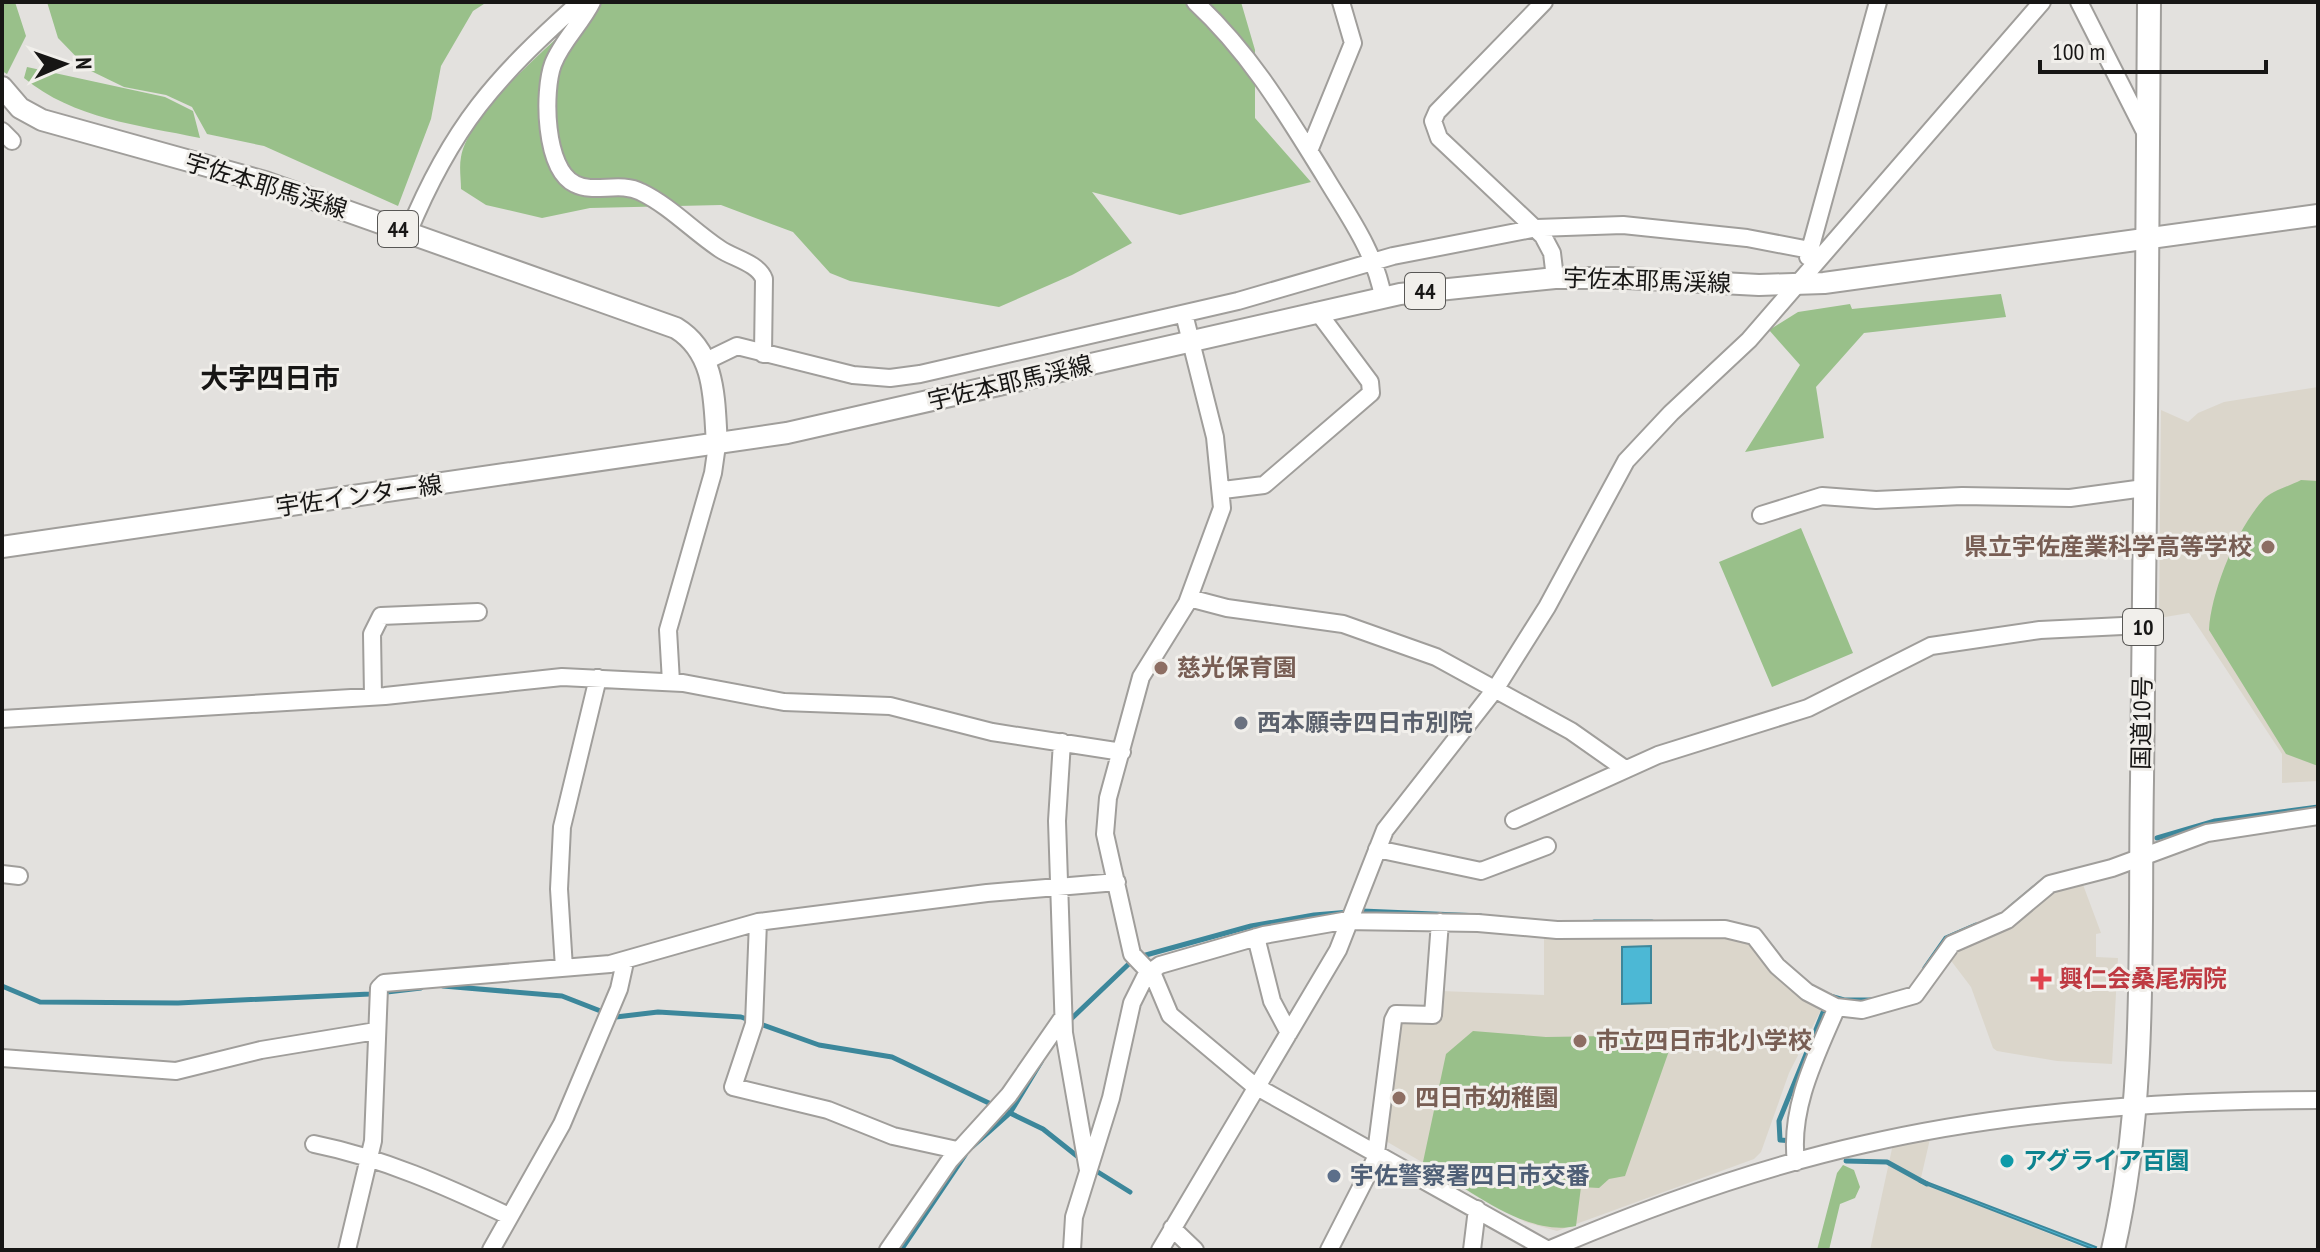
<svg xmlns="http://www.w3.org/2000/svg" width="2320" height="1252" font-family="'PT Sans Narrow','Noto Sans JP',sans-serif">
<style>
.built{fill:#dbd6cb}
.green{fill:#99c08a}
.water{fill:#4cb8d5;stroke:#3c879b;stroke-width:2}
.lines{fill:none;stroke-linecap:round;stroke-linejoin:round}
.stream{stroke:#3c879b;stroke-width:5}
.minor-casing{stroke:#a09e9b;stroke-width:20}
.major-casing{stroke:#a09e9b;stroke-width:24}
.highway-casing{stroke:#a09e9b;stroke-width:26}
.minor{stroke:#fff;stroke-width:16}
.major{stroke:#fff;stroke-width:20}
.highway{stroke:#fff;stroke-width:22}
.education-dot{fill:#8d6e63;stroke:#f1efeb;stroke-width:3}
.worship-dot{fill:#6b7280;stroke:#f1efeb;stroke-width:3}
.health-dot{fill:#e0444e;stroke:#f1efeb;stroke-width:3}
.culture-dot{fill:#0f9aa8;stroke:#f1efeb;stroke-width:3}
.service-dot{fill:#5c6f8a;stroke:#f1efeb;stroke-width:3}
.labels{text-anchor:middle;stroke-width:6;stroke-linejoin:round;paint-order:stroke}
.shield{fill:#f1efeb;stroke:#585755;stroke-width:2}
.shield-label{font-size:22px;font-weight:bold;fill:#171615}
.street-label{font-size:24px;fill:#171615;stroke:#f1efeb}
.education-label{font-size:24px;font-weight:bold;fill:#785e54;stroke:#f1efeb;text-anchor:start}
.worship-label{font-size:24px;font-weight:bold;fill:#5b616d;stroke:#f1efeb;text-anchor:start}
.health-label{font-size:24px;font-weight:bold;fill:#be3a42;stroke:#f1efeb;text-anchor:start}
.culture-label{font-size:24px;font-weight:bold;fill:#0d838f;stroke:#f1efeb;text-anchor:start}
.service-label{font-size:24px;font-weight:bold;fill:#4e5e75;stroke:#f1efeb;text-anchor:start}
.quarter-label{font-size:28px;font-weight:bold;fill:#171615;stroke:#f1efeb}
</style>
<rect width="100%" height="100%" fill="#e3e1de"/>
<path class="built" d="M2318 387V781L2282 783V754L2189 613 2159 618 2161 410 2188 422 2198 413 2224 402Z
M2082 882 2101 933 2096 934V957L2118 958 2112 1064 2057 1061 1997 1051 1993 1048 1971 987 1949 958 1960 944 2025 913 2056 890Z
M1544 933 1738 935 1822 1008 1789 1073 1761 1152 1754 1159 1557 1231 1525 1222 1384 1140 1396 1020 1438 1021 1440 991 1544 995Z
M1930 1139 1920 1182 2090 1250H1870L1893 1144Z"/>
<path class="green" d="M2 2H15L26 36 7 74 2 71Z
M47 2H487L473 11 441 66 431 119 398 206 264 146 207 134 192 107 166 95 124 87 89 70 58 38Z
M595 2H1241L1255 50V118L1311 182 1180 215 1092 192 1132 243 1072 275 999 307 850 281 830 273 793 232 721 205 590 208 542 218 486 205 461 189C461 179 459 167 461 157 469 110 560 38 595 2Z
M27 67 165 97 193 111 200 138C138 125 74 119 24 78Z
M2001 294 2006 317 1864 333 1816 387 1824 438 1745 452 1800 365 1769 330 1798 312 1850 304 1852 309Z
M2301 480 2318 481V766L2286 754 2209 630C2211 591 2237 529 2263 500 2271 491 2290 486 2301 480Z
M1801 528 1853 653 1772 687 1719 562Z
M1473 1031 1546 1037 1608 1036 1670 1048 1625 1176 1609 1179 1599 1188 1581 1187 1576 1226C1527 1238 1465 1187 1423 1162L1446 1054Z
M1843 1165 1854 1170 1860 1187 1855 1198 1840 1204 1829 1250H1817L1837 1173Z"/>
<path class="water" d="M1651 946V1003L1622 1004V947Z
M1921 1180 2096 1247 2095 1250 1920 1182Z"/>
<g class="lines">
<path class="stream" d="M2157 838 2215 821 2318 807
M2010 908 2045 879
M1594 922H1652
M1760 933 1776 953
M1925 968 1946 938 1976 925
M2 986 40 1002 178 1003 370 994 421 988
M443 986 562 996 616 1017 658 1012 741 1017 819 1045 892 1057 993 1105
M1830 996 1844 1000H1875
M1070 1020 1135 958 1251 926 1314 915 1362 911 1481 916
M1002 1110 1010 1113 1041 1062
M1793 1141 1780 1140 1779 1121 1826 1005
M972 1147 1010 1113 1043 1129 1082 1160
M1846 1161 1887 1162 1927 1184
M1093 1169 1130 1192
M901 1250 965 1155"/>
<g class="minor-casing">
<path id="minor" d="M592 2C581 24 562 41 553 64 543 91 544 169 575 184 594 194 620 181 641 192 670 206 693 231 720 249 733 258 758 263 764 279L763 354
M1195 2C1250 53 1285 112 1324 175 1347 214 1375 251 1383 297
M1544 2 1437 112 1433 121 1439 138 1543 236 1552 253 1555 278
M2079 2 2147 136
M2 131 12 141
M1309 151 1353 43 1341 2
M408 233C452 126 495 78 580 2
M1808 257 1878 2
M1184 314 1215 437 1222 508 1187 603 1141 677 1108 798 1105 834 1132 954 1154 977 1170 1015 1257 1088
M706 361 737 346 853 375 890 378 920 374 1238 301 1393 256 1537 228 1623 225 1747 238 1810 250
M1223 490 1264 485 1371 393 1370 382 1317 311
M1761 515 1822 496 1876 500 1962 496 2070 498 2144 488
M1189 598 1227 608 1343 624 1436 657 1571 731 1625 769
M671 682 668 630 713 473 717 445
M373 696 372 634 381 616 478 612
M2 719 385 696 562 677 683 683 784 702 890 706 992 732 1122 752
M1062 742 1057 821 1064 1033 1088 1170
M1514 820 1658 755 1808 708 1931 646 2040 630 2143 625
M1377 849 1481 871 1547 846
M2 874 19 876
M758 922 754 1024 733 1087 828 1110 893 1136 957 1150
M1256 937 1272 1001 1289 1033
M564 968 559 889 562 827 598 678
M2 1058 176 1071 261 1050 376 1031
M1257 1087 1548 1250C1649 1207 1757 1168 1865 1144 2012 1110 2167 1100 2318 1100
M314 1144C383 1158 445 1186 509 1216
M1376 1153 1393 1020 1396 1014 1433 1015 1440 922
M1796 1162C1789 1108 1816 1056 1837 1007
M1172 1228 1195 1250
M347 1250 373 1141 379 988 384 983 610 964 758 922 987 893 1117 882
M491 1250 562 1124 619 989 625 962
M888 1250 950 1160 1009 1095 1063 1017
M1072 1250 1074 1217 1111 1098 1132 1003 1146 975 1160 965 1264 935 1343 921 1478 923 1557 930 1725 929 1754 936 1777 966 1807 992 1836 1007 1862 1010 1915 995 1952 944 2007 920 2050 884 2112 868 2207 833 2318 816
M1160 1250 1338 950 1385 830 1496 688 1547 607 1626 461 1671 413 1749 340 2042 2
M1329 1250 1378 1154
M1472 1250 1477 1209"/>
</g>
<g class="major-casing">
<path id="major" d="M2 87 20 108 42 120 265 182 676 328C717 353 714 402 717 445
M2 547 787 433 1400 294 1555 278H1627L1759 285 1824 283 2318 215"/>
</g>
<g class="highway-casing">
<path id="highway" d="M2113 1250C2148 1098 2139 936 2142 781 2146 521 2147 262 2149 2"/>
</g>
<use href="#minor" class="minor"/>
<use href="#major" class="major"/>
<use href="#highway" class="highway"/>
</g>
<g class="education-dot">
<circle cx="2268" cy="547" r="8"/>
<circle cx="1161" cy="668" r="8"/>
<circle cx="1580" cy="1041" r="8"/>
<circle cx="1399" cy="1098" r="8"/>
</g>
<circle class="worship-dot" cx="1241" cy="723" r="8"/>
<path class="health-dot" d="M2037 967h8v8h8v8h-8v8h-8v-8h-8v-8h8z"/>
<circle class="culture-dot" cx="2007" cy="1161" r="8"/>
<circle class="service-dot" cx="1334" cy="1176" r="8"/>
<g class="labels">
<g class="shield">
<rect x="378" y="211" width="40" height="36" rx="6"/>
<rect x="1405" y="273" width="40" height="36" rx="6"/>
<rect x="2123" y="609" width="40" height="36" rx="6"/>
</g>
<g class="shield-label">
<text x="398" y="237">44</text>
<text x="1425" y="299">44</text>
<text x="2143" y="635">10</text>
</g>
<g class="street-label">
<text transform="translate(266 186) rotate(17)" y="8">宇佐本耶馬渓線</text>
<text transform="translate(1647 281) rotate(2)" y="8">宇佐本耶馬渓線</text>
<text transform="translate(1010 383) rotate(-13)" y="8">宇佐本耶馬渓線</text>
<text transform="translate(359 496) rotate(-8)" y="8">宇佐インター線</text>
<text transform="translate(2142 723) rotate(-89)" y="8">国道10号</text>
</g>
<g class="education-label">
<text x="2252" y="555" text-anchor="end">県立宇佐産業科学高等学校</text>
<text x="1177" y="676">慈光保育園</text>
<text x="1596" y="1049">市立四日市北小学校</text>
<text x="1415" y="1106">四日市幼稚園</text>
</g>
<g class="worship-label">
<text x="1257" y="731">西本願寺四日市別院</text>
</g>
<g class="health-label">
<text x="2059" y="987">興仁会桑尾病院</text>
</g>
<g class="culture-label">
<text x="2023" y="1169">アグライア百園</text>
</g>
<g class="service-label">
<text x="1350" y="1184">宇佐警察署四日市交番</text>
</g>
<g class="quarter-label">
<text x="270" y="388">大字四日市</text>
</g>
</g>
<rect width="2320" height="1252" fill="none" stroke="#171615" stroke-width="8"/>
<g transform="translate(64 64) rotate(88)" stroke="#f1efeb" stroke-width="6" paint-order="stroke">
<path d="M0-6L14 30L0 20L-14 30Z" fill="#171615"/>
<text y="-12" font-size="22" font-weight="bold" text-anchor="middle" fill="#171615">N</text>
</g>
<path d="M2040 60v12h226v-12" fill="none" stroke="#171615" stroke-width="4"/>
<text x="2052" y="60" font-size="24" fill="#171615" stroke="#f1efeb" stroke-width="6" paint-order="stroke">100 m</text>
</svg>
